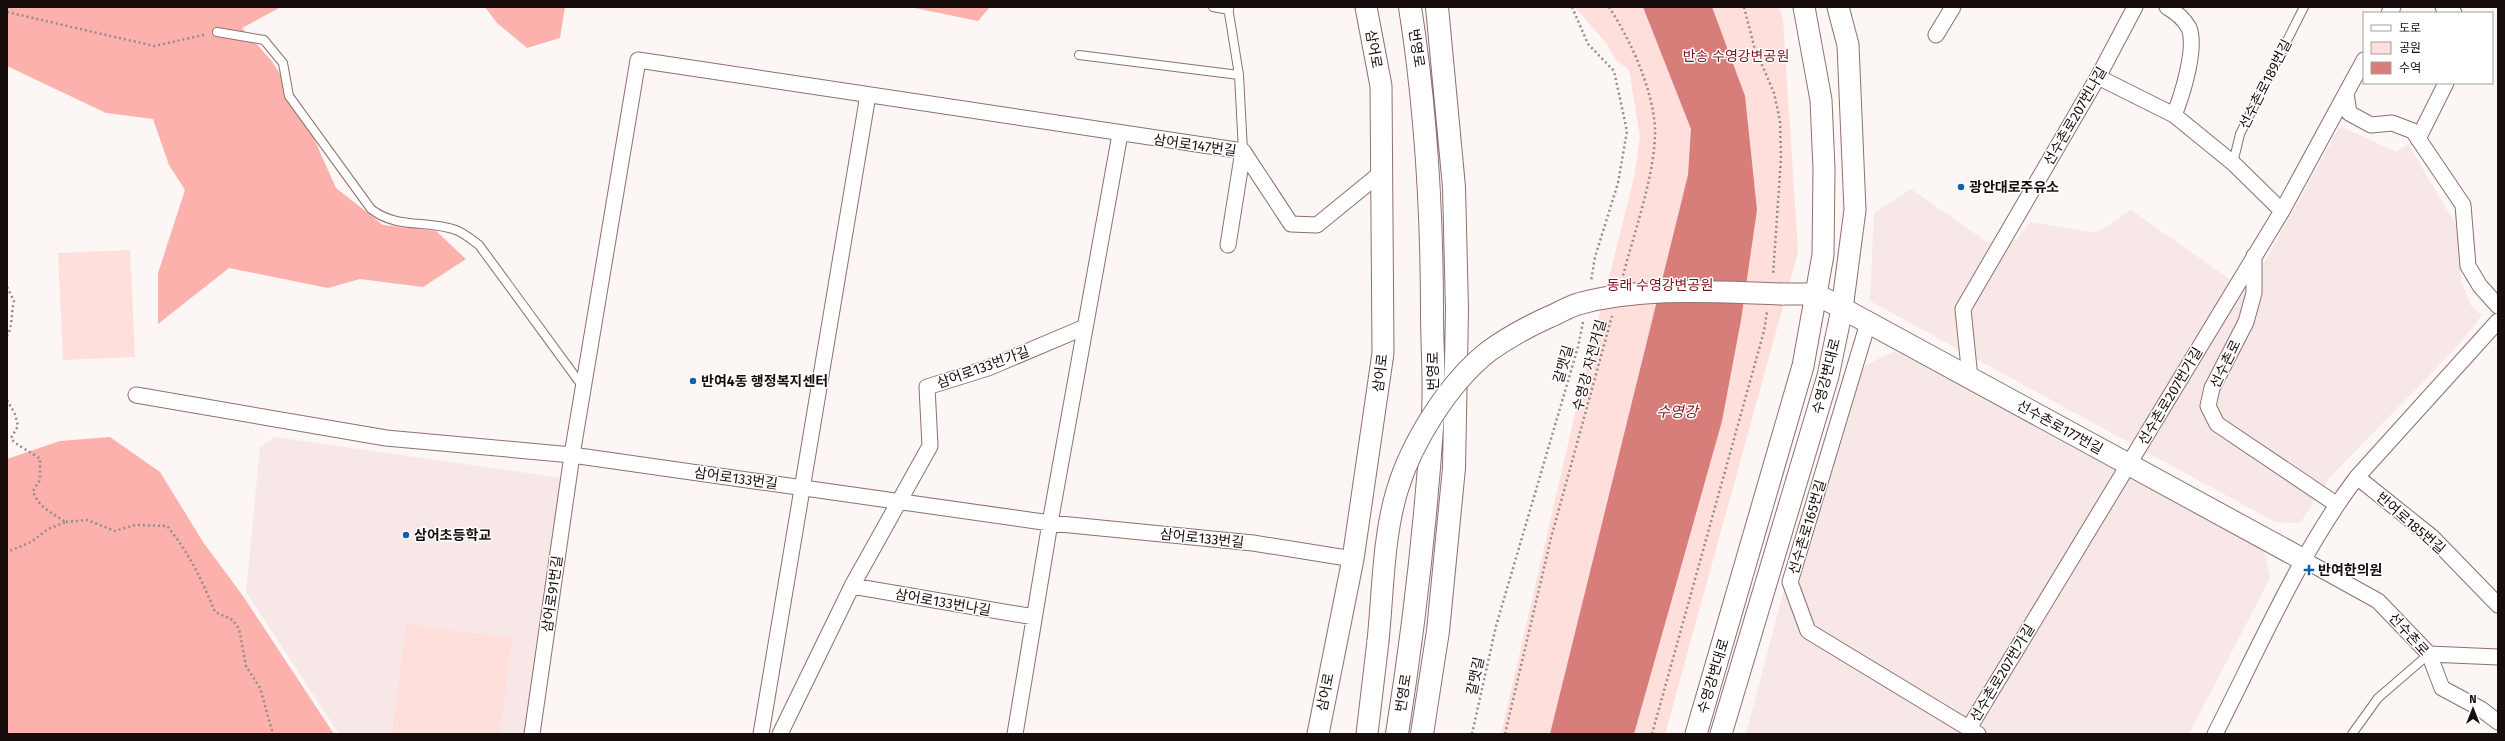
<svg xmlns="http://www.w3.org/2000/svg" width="2505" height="741" font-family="'Fira Sans','Noto Sans KR',sans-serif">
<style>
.built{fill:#f7e7e6}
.green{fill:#ffdfdc}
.forest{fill:#fdb1ad}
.water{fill:#d77e7b}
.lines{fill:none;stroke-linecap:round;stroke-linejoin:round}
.lane-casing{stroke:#8e706e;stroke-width:10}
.street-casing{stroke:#8e706e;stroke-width:17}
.secondary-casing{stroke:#8e706e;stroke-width:23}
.highway-casing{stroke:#8e706e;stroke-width:24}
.path{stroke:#938b8a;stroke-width:2.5;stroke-dasharray:2 3;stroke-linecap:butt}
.lane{stroke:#fff;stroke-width:8}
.street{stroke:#fff;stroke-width:15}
.secondary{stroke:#fff;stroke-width:21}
.highway{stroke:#fff;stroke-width:22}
.secondary-bridge-casing{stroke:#8e706e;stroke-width:23;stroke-linecap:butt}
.secondary-bridge{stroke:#fff;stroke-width:21}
.poi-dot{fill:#135fae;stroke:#fff;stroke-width:1.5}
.labels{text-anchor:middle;stroke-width:3;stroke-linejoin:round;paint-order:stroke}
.street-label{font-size:14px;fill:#180d0d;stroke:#fff}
.park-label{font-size:14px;fill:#7f131e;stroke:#fff}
.poi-label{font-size:14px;font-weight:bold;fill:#180d0d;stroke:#fff;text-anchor:start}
.water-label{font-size:15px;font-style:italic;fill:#851b23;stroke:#fff}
</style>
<rect width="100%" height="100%" fill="#fcf6f5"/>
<path class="built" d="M2340 126 2396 152 2408 144 2459 230 2461 281 2471 306 2482 315 2456 348 2330 477 2300 523 2275 522 1870 301 1874 213 1911 189 1987 242 2016 240 2030 222 2096 233 2131 210 2248 292Z
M1895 351 2264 551 2270 578 2189 734H1746L1814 476 1847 374Z
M274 437 569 479 532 734H339L246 592 260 447Z"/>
<path class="green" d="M1575 7H1779L1783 19 1798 252 1665 734H1501L1574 418 1634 177 1640 137 1629 70 1615 59 1607 44Z
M130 250 135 357 63 360 58 253Z
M406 624 512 638 500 734H392Z"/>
<path class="forest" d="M7 7H281L242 28 271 60 295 96 336 188 383 225 436 231 466 259 423 287 360 279 328 288 229 268 158 324V273L185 190 169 165 153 119 106 113 7 66Z
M485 7H565L560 38 527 48 497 23Z
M910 7H990L978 21Z
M110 437 160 472 203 542 243 596 334 734H7V459L60 441Z"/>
<path class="water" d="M1643 7H1712L1745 96 1757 210 1741 320 1722 421 1634 734H1550L1688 175 1691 129Z"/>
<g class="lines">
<g class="lane-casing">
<path id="lane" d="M1213 7 1229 10
M1228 7 1239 75 1243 151
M217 32 264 40 283 63 289 96 371 209C396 229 427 220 456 230 464 233 472 240 479 245L583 387
M1079 55 1239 75
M2233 163 2240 134 2304 7
M2352 734 2378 698 2429 654"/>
</g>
<g class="street-casing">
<path id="street" d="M2167 7C2176 12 2184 19 2189 28 2197 48 2182 96 2174 115
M2443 7 2454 13
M2389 13 2393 7
M1936 35 1953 7
M2098 77 2174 115 2233 163 2282 211
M2346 93 2349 113 2371 125 2392 123 2413 131 2463 205 2468 266 2480 286 2498 306
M2418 139 2446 83
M1228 245 1243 151
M2254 256V293L2246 322 2212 388 2208 406 2217 424 2336 504
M1868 323 1790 582 1808 631 1978 734
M1970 378 1963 309 2098 77 2135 7
M136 395 386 438 572 455 1050 523 1253 543 1353 559
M2357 477 2432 537 2498 605
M2304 560 2378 601 2429 654 2442 688 2481 709 2498 722
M852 586 1034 617
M2429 654 2498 657
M1969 728 2282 211 2364 60
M532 734 572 455 638 60 1243 151 1291 224 1317 225 1382 172
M761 734 868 95
M780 734 852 586 930 446 927 387 988 368 1085 327
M1015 734 1050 523 1120 134
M2215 734C2258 650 2300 552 2357 477L2498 321"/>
</g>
<g class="secondary-casing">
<path id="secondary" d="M1782 294H1816L2304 560
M1318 734 1353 559 1383 353 1381 86 1366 7
M1367 734 1378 641
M1696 734 1803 366 1823 255 1824 169 1821 100 1804 7
M1721 734 1828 376 1842 309 1855 210 1848 45 1838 7"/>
</g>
<g class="highway-casing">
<path id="highway" d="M1397 734C1414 628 1426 521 1433 413 1435 380 1432 347 1432 314 1432 211 1426 109 1410 7
M1422 734 1438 631 1454 468 1457 310 1454 187 1437 7"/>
</g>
<path class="path" d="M1572 7 1588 44 1614 71 1627 131 1618 183 1595 257 1591 281
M1609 7C1630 39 1653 89 1655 128 1656 173 1634 232 1623 276
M1744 7 1754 46 1774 93 1780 121 1781 158 1773 275
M7 12 154 46 204 35
M7 287 14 301C11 312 13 326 7 336
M7 400 15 414 18 426 11 438C16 446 32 452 40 459V480L33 491C38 507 53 514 66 522L48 529 31 542 7 552
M66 522 87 520 115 531 135 525 167 526C188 551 203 582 215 612L233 620 239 629 246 666 260 688 273 734
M1472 734 1496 626 1578 347 1583 322
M1505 734 1551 538 1612 316
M1652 734 1764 331 1767 312"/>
<use href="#lane" class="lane"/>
<use href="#street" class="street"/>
<use href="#secondary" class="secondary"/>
<use href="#highway" class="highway"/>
<g class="secondary-bridge-casing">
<path id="secondary-bridge" d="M1378 641C1383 593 1383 537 1397 491 1411 443 1449 382 1489 351 1507 338 1529 326 1549 317 1559 313 1568 307 1578 304 1644 286 1715 292 1782 294"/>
</g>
<use href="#secondary-bridge" class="secondary-bridge"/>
</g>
<g class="poi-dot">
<circle cx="1961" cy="187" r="4"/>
<circle cx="693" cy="381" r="4"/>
<circle cx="406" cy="535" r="4"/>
<path d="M2307 564h4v4h4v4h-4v4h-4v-4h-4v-4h4z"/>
</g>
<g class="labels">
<g class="street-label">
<text transform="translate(1417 48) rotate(81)" y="5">번영로</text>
<text transform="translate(1374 49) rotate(80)" y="5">삼어로</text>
<text transform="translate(2265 84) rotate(-63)" y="5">선수촌로189번길</text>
<text transform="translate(2075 116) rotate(-60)" y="5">선수촌로207번나길</text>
<text transform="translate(1195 145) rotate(8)" y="5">삼어로147번길</text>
<text transform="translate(1563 364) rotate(-74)" y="5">갈맷길</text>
<text transform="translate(2225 364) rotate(-64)" y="5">선수촌로</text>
<text transform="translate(1589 365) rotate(-75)" y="5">수영강 자전거길</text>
<text transform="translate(983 367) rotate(-20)" y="5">삼어로133번가길</text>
<text transform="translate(1433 371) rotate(-90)" y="5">번영로</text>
<text transform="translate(1380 373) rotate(-83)" y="5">삼어로</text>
<text transform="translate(1826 376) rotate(-76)" y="5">수영강변대로</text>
<text transform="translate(2170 396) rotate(-59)" y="5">선수촌로207번가길</text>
<text transform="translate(2060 427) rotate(29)" y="5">선수촌로177번길</text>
<text transform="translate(736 478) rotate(8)" y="5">삼어로133번길</text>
<text transform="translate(2411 523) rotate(41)" y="5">반여로185번길</text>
<text transform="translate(1807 527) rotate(-73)" y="5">선수촌로165번길</text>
<text transform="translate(1202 538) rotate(6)" y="5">삼어로133번길</text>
<text transform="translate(552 594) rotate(-82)" y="5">삼어로91번길</text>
<text transform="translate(943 602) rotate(10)" y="5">삼어로133번나길</text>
<text transform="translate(2409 634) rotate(48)" y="5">선수촌로</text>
<text transform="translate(2002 673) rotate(-59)" y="5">선수촌로207번가길</text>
<text transform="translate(1475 676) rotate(-78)" y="5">갈맷길</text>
<text transform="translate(1713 676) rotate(-73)" y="5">수영강변대로</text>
<text transform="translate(1325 692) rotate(-79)" y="5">삼어로</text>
<text transform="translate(1403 693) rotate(-81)" y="5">번영로</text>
</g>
<g class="park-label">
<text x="1736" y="61">반송 수영강변공원</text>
<text x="1660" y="290">동래 수영강변공원</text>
</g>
<g class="poi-label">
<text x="1969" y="192">광안대로주유소</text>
<text x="701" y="386">반여4동 행정복지센터</text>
<text x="414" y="540">삼어초등학교</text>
<text x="2318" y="575">반여한의원</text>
</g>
<g class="water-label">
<text x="1677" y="417">수영강</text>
</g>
</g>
<rect width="2505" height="741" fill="none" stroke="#180d0d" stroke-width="16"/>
<rect x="2363" y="12" width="130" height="72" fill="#ffffff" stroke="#a39e9e"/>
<rect x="2371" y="25" width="20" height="6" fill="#ffffff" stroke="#a39e9e"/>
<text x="2399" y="32" font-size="12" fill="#180d0d">도로</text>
<rect x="2371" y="42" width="20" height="12" fill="#ffdfdc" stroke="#a39e9e"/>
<text x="2399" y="52" font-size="12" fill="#180d0d">공원</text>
<rect x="2371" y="62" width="20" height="12" fill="#d77e7b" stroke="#a39e9e"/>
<text x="2399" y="72" font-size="12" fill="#180d0d">수역</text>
<g transform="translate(2473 709)" stroke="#ffffff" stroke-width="3" paint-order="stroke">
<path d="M0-3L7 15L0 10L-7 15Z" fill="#180d0d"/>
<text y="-6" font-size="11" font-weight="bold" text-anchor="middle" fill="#180d0d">N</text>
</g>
</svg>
